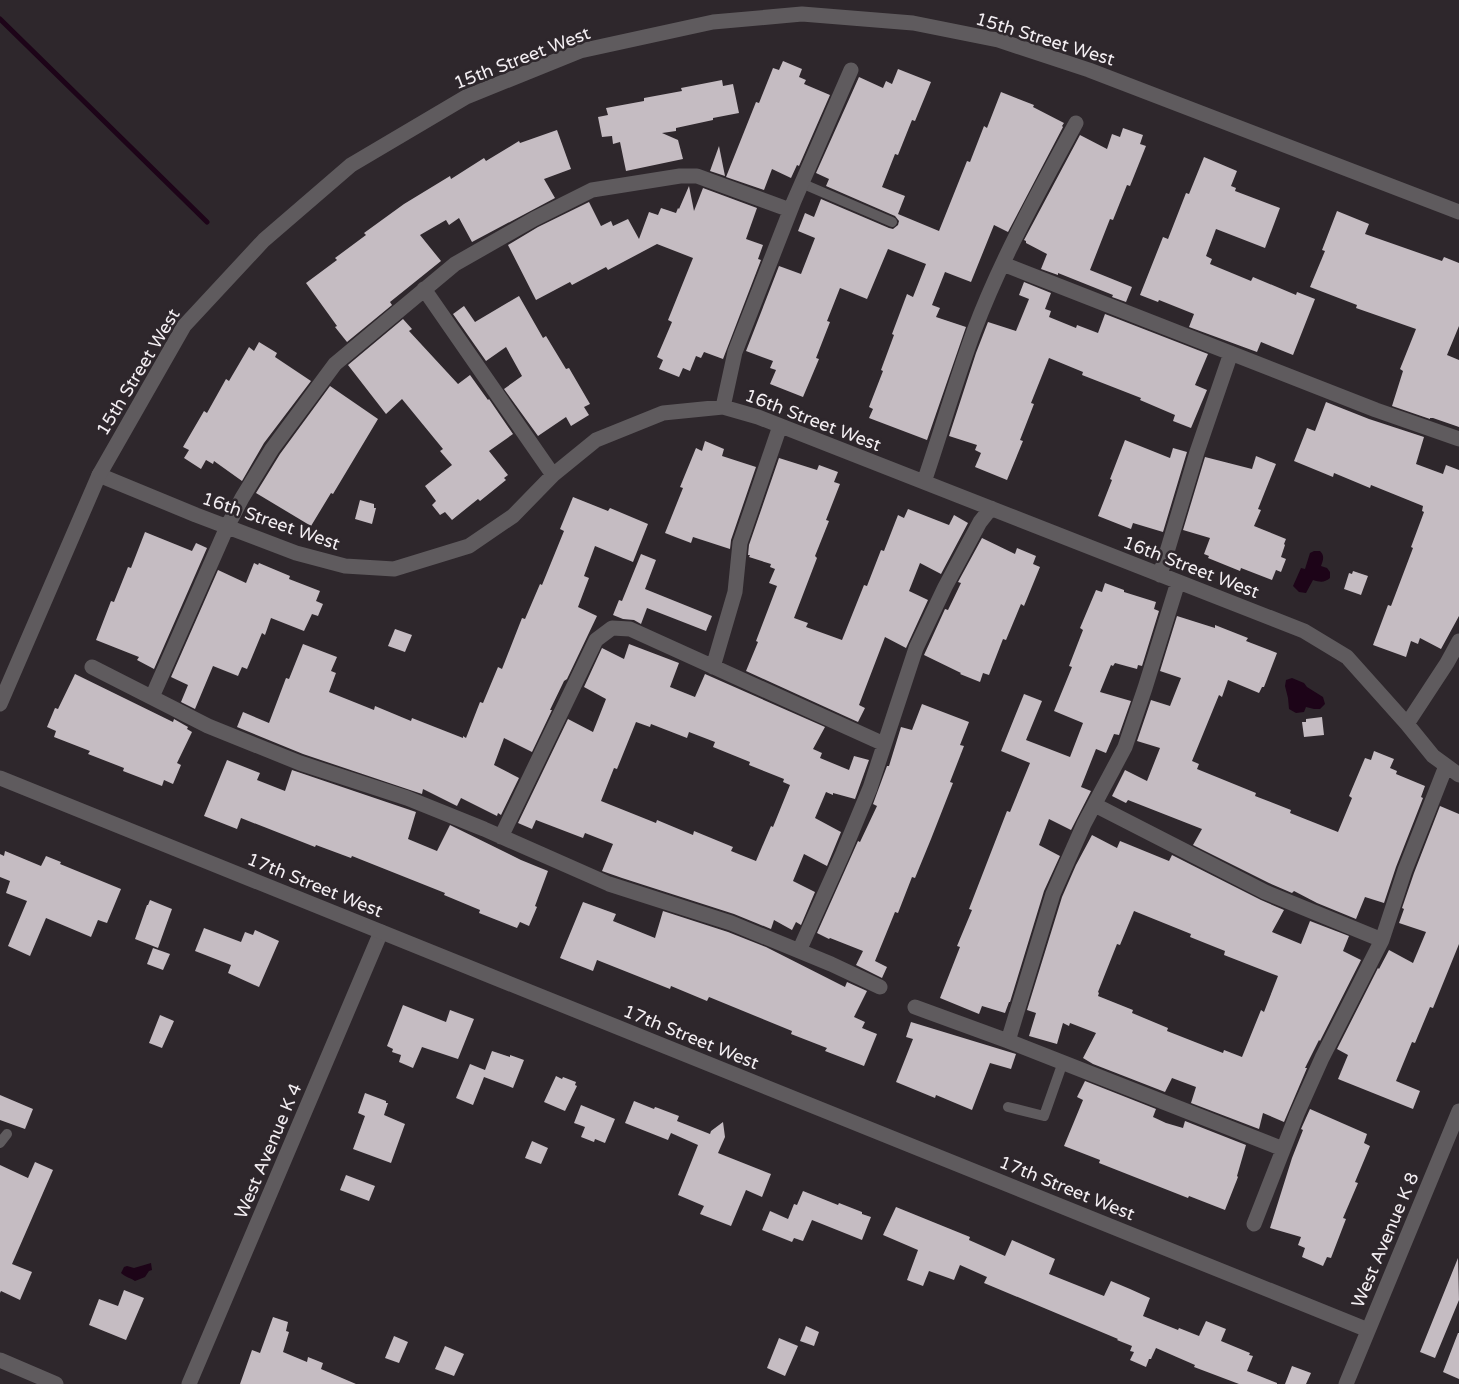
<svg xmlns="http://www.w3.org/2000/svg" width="1459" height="1384" font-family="'Varela Round',sans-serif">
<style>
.water{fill:#1d0418}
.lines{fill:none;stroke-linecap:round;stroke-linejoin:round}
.stream{stroke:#1d0418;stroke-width:5}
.building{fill:#c5bcc2;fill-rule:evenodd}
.service{stroke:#5f5b5e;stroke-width:10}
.minor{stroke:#5f5b5e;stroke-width:15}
.tertiary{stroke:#5f5b5e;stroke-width:15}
.labels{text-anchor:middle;stroke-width:5;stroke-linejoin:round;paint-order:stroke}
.street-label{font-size:18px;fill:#f3eef2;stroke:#2e272c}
</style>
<rect width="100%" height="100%" fill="#2e272c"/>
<path class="water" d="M1314 551H1320C1325 556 1323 560 1321 566L1327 568 1330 572V578C1324 583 1320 582 1313 580L1306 593 1299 592 1293 586 1301 568 1305 569 1310 553Z
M1292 678 1304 683 1307 687 1323 697 1325 704 1320 709H1314L1306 707 1304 712 1296 713 1289 709 1288 698 1285 686 1286 680Z
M151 1263 152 1270 149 1271 145 1277 135 1281C131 1278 125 1277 121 1273L124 1267 127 1266 134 1268Z"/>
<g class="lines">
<path class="stream" d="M0 19 207 222"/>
</g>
<path class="building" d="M783 61 802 69 799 77 806 80 804 84 830 95 799 166 797 165 791 178 772 169 764 190 726 177 756 102 759 103 773 68 779 70Z
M898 69 931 82 915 121 912 120 898 155 895 154 882 187 905 196 898 214 939 231 967 161 970 162 984 126 987 128 1001 92 1034 105 1033 107 1064 123 1062 126 1063 127 1008 232 994 225 971 282 945 272 932 305 940 308 936 317 966 327 927 440 869 418 873 409 869 407 883 371 881 370 894 335 892 334 907 294 913 297 926 264 888 249 867 299 840 288 827 321 830 322 816 358 819 359 803 397 770 384 776 370 770 368 773 361 746 351 779 266 801 274 815 238 798 231 805 213 814 217 821 199 889 228 893 229 898 225 899 221 895 216 826 186 829 179 816 173 859 77 883 88 886 81 892 84Z
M722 80 723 86 733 84 739 113 713 118V120L676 128V131L662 133 678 140 683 159 626 171 620 142 613 144 612 136 602 137 598 117 608 115 606 108 644 101V98L682 91 681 88Z
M1123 128 1143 135 1140 144 1146 146 1130 186 1127 185 1113 220 1110 219 1090 270 1132 287 1126 302 1112 297 1113 295 1058 273V275L1041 269 1047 254 1026 243V241L1024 240 1080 135 1107 149 1112 134 1120 137Z
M557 130 571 169 544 179 555 198 472 242 459 218 449 225 446 220 420 235 441 261 390 302 392 305 347 342 335 327 337 326 306 283 337 260 335 258 366 235 364 233 404 204 450 176 451 179 484 158 486 161 519 141 520 143Z
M719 146 725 176 710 171Z
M1204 157 1237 171 1231 186 1236 188 1235 191 1280 208 1265 248 1216 229 1206 256 1212 259 1210 264 1251 281 1253 277 1296 295 1297 292 1315 299 1293 355 1261 342 1257 352 1189 327 1194 314 1159 300 1158 302 1140 295 1163 237 1168 239 1186 193 1189 194Z
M689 186 694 211 703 188 757 208 746 239 763 245 758 259 761 260 723 359 704 352 701 358 696 356 690 371 683 368 679 377 659 369 663 360 657 357 672 322 668 320 693 258 657 244 608 270 606 267 572 285 570 282 536 300 508 245 538 227 589 202 601 226 611 221 613 226 628 219 639 239 649 212 658 215 661 208 676 213 678 208 679 209Z
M1337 211 1369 224 1365 234 1442 261 1444 257 1459 263V326L1447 355 1459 360V427L1433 418H1430V419L1392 406 1403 371 1400 369 1416 329 1356 308 1357 305 1310 287 1325 251 1322 250Z
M1024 282 1051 293 1045 309 1051 311 1049 317 1076 328 1077 325 1098 333 1105 314 1208 354 1195 385 1207 390 1191 428 1173 421 1175 415 1140 400 1141 398 1082 375 1083 372 1049 358 1031 403 1034 404 1020 440 1023 441 1007 480 975 467 981 453 975 450 977 445 949 436 976 353 988 322 1016 331 1029 299 1019 295Z
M519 296 543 338 546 336 566 369 569 368 590 404 584 407 589 415 571 426 566 417 538 436 504 389 522 376 506 347 486 361 453 314 464 306 475 322Z
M403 319 412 329 409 331 458 384 470 375 488 400 489 399 513 434 489 451 508 475 504 478 506 480 480 501 478 499 452 520 445 512 440 515 432 505 436 501 425 486 452 465 440 451 443 449 402 399 386 414 348 365Z
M259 342 277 353 275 357 311 381 264 443 242 481 214 461 213 464 206 460 201 469 184 458 189 450 183 447 204 411 207 413 226 379 229 381 249 347 254 351Z
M330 386 378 419 333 494 331 493 311 526 256 493 280 454Z
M1326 402 1369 419 1424 437 1416 464 1443 474 1446 465 1459 470V616L1441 649 1420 638 1418 644 1411 641 1406 657 1373 645 1388 605 1391 606 1413 548 1411 547 1424 512 1422 511 1423 506 1371 485 1370 488 1334 473 1333 477 1294 461 1307 428 1315 431Z
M1125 440 1170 458 1173 448 1187 452 1163 532 1133 523 1131 529 1098 516 1112 480 1110 479Z
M705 441 724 449 722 456 756 467 731 540 730 549 693 537 691 543 665 533 683 488 680 487 696 448 702 451Z
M1256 456 1276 464 1258 509 1261 510 1254 526 1286 539 1284 544 1285 545 1281 557 1286 559 1281 572 1276 570 1272 580 1241 568 1240 571 1208 558 1209 556 1204 554 1210 538 1183 530 1205 457 1252 469Z
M779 458 817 470 819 465 838 472 834 482 840 484 826 520 829 521 815 556 817 558 794 618 808 623 806 627 842 640 864 585 867 586 881 550 884 551 898 515 904 518 908 509 949 525 954 515 968 523 941 574 920 563 909 591 928 600 906 648 885 637 859 705 865 708 858 722 746 671 758 642 756 641 777 586 769 583 775 569 770 567 771 564 749 557 750 555H748L749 545Z
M573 497 608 511 610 508 648 524 633 562 595 546 584 576 589 578 578 607 597 616 567 679 564 681 550 710H552L532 752 504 738 494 765 519 778 501 815 498 813 497 816 461 798 457 806 423 789 422 794 303 754 237 727 243 712 269 723 286 678 289 679 303 644 337 657 331 671 336 673 329 692 374 710 375 706 411 721 412 718 463 738V736L466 738 480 702 483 703 498 667 502 669 522 618 525 619 540 584 542 585 564 531 560 529Z
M360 500 374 504V508H376L372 524 355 519Z
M145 532 192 551 196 543 207 548 154 669 137 660 139 657 96 640 111 601 114 602 128 567 131 568Z
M982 538 1015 554 1017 548 1036 556 1033 564 1040 567 1024 606 1021 604 1006 640 1003 639 989 675 983 673 980 682 960 674 961 673 924 655 945 609 948 610 961 583 958 582Z
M641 554 656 560 645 589 712 616 706 631 647 608 641 624 634 620 623 619 613 615 619 600 622 601Z
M254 563 258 565 259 563 290 576 289 579 320 591 316 601 323 604 318 616 312 614 304 631 271 618 265 635 262 633 247 669 242 667 238 676 213 666 195 709 181 702 188 685 171 677 218 570 246 583Z
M1353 571 1368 576 1361 595 1344 589 1349 573 1352 574Z
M1105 583 1124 590V592L1156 602 1154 609 1159 611 1142 666 1138 665 1137 669 1115 663 1113 666 1111 665 1100 692 1131 701 1119 735 1114 734 1106 753 1096 749 1081 787 1091 791 1071 830 1049 819 1039 845 1060 856 1044 891 1010 1002H1009L1005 1013 982 1006 979 1014 940 998 960 947 957 946 972 910 969 909 1007 811 1010 812 1030 763 1001 751 1024 694 1042 701 1026 740 1070 757 1083 723 1054 711 1072 667 1069 666 1083 630 1080 628 1096 590 1102 592Z
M1177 616 1215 628V625L1248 638 1246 641 1277 653 1264 687H1262L1259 693 1228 680 1222 697 1219 695 1192 761 1199 764 1197 769 1256 793 1255 796 1291 810 1290 813 1338 832 1352 798 1349 796 1365 758 1371 760 1374 751 1394 759 1390 768 1397 771 1396 774 1425 786 1421 797 1423 798 1396 867 1384 903 1365 897 1356 919 1317 903 1294 891 1292 893 1269 883 1193 845 1202 829 1128 800 1126 803 1112 796 1125 770 1147 781 1160 748 1137 741 1151 700 1170 706 1181 678 1160 671Z
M395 629 412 635 405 652 388 646Z
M629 644 679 663 670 687 695 697 705 674 825 727 813 749 822 753 820 758 849 770 854 756 869 760 855 799 833 793V795L826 792 815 818 841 832 827 866 804 854 793 881 815 892 801 925 796 922 792 930 774 920 771 929 734 914 622 878 602 871 613 844 585 833 583 838 536 820 532 829 518 823 568 719 593 732 606 699 584 687 602 648 624 659ZM636 722 650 727 651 724 687 738 689 732 715 742 713 747 750 762 749 765 784 779 783 782 790 785 773 827 771 826 756 861 731 851 733 847 694 831 693 835 657 820 656 823 601 801 614 768 617 769Z
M75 674 173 722 174 719 188 727 187 729 192 732 177 763 181 765 173 784 164 780 162 786 123 771 124 768 88 754 90 751 54 737 56 731 47 727 55 708 58 709Z
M922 704 969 722 960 745 964 746 950 782 953 783 931 839 915 878 912 877 898 913 895 912 875 961 887 967 882 978 856 965 863 951 830 938 829 939 817 933 858 841 860 842 877 806 873 804 887 766H889L901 727 912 730Z
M1322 717 1324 735 1304 737 1302 722H1306V719Z
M227 760 260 773 257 780 285 791 292 770 416 812 408 839 437 851 450 825 521 860 548 871 535 906 537 907 529 926 520 922 517 928 479 913 480 910 444 895 445 893 352 856 351 858 316 845 315 847 241 818 237 829 204 816Z
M1440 806 1459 814V944L1433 1008 1430 1007 1415 1043 1412 1042 1396 1081 1420 1091 1413 1109 1338 1079 1348 1055 1337 1049 1378 968 1379 969 1389 950 1413 963 1426 932 1399 923 1404 909 1402 908 1414 873Z
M1092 835 1117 848 1120 841 1169 861 1172 855 1261 900 1284 910 1272 932 1301 944 1310 921 1349 936 1343 951 1361 960 1320 1041 1319 1040 1305 1068H1307L1284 1122 1263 1113 1259 1129 1191 1103 1196 1087 1172 1078 1165 1092 1093 1064 1083 1058 1096 1033 1070 1023 1069 1026 1063 1023 1057 1044 1029 1036 1036 1013 1027 1010 1062 897 1076 865ZM1134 911 1191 934 1190 937 1225 951 1224 955 1278 976 1264 1012 1261 1010 1242 1057 1224 1050 1223 1053 1167 1031 1168 1028 1132 1013 1133 1010 1098 996 1099 993 1098 992 1117 944 1120 945Z
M5 851 41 866 46 856 61 862 60 864 121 889 107 923 98 920 91 937 46 918 30 956 8 946 27 901 6 893 10 881 0 877V854L4 856Z
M150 900 172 909 158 948 135 939 147 905H148Z
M583 902 616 914 613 921 655 938 663 911 728 932 766 947 845 987 847 982 867 991 854 1017 865 1022 862 1028 877 1034 864 1066 825 1051 827 1048 791 1034 792 1031 709 997 707 1001 671 986 670 989 597 960 593 971 560 958Z
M204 928 241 942 245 932 253 935 255 930 279 941 259 987 228 973 231 965 195 951Z
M153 948 170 954 163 970 147 964Z
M403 1005 446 1022 450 1010 474 1019 458 1059 422 1047 413 1068 399 1062 401 1055 392 1052 393 1049 387 1046Z
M160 1015 174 1021 162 1048 149 1043Z
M911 1022 1016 1054 1011 1069 990 1063 972 1110 936 1095 935 1098 896 1082 913 1039 906 1037Z
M492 1051 510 1057V1055L524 1060 513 1088 484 1077 473 1105 456 1098 470 1064 485 1070Z
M556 1076 562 1079 563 1077 576 1082 575 1085 577 1086 565 1111 544 1102Z
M1085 1081 1156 1109 1153 1117 1166 1123 1183 1128 1185 1121 1246 1145 1237 1176 1238 1177 1225 1210 1189 1196 1188 1198 1132 1176 1099 1163 1100 1160 1064 1146 1083 1100 1077 1097Z
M365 1093 386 1101V1103H388L384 1115 405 1124 391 1163 353 1149 365 1116 358 1113Z
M0 1095 33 1109 25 1129 0 1120Z
M634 1101 654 1109 655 1107 658 1108 679 1116 677 1121 710 1134 711 1131 723 1122 725 1137 718 1153 771 1174 762 1197 746 1190 731 1226 700 1214 704 1206 678 1195 698 1145 671 1133 668 1140 625 1123Z
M581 1105 615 1119 605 1143 595 1139 594 1142 581 1137 585 1127 574 1123Z
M1310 1109 1367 1134 1364 1143 1370 1146 1355 1182 1358 1183 1343 1218 1346 1219 1331 1258 1327 1257 1323 1266 1302 1257 1305 1248 1298 1245 1301 1237 1270 1228 1292 1158 1303 1130 1301 1129Z
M532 1141 548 1148 541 1164 525 1158Z
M35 1162 53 1170 12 1264 32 1272 20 1300 1 1291 0 1293V1165L28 1178Z
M346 1175 375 1186 369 1201 340 1190Z
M803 1191 838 1205 839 1203 862 1212V1214L871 1217 862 1240 812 1220 803 1241 794 1238 792 1242 762 1230 770 1211 788 1219 794 1204 797 1205Z
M896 1207 970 1237 969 1240 1005 1256 1012 1240 1055 1259 1049 1274 1104 1296 1111 1281 1130 1289 1150 1298 1143 1316 1178 1330 1179 1328 1199 1336 1206 1321 1226 1329 1221 1341 1250 1353 1249 1355 1253 1356 1247 1371 1277 1383V1384H1239L1194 1367 1195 1365 1156 1348 1151 1359H1149L1146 1367 1130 1360 1134 1352 1130 1351 1132 1346 1117 1340 1118 1339 984 1283 987 1277 960 1265 954 1280 929 1271 923 1286 907 1280 918 1250 883 1235Z
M1458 1258 1459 1300 1435 1358 1420 1352Z
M124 1290 144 1298 126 1340 89 1325 99 1299 118 1306Z
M273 1317 288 1322 286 1331 289 1332 283 1352 307 1362 308 1357 323 1363 321 1369 356 1384H240L252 1350 260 1353Z
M806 1326 819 1332 814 1346 800 1341Z
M1458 1333H1459V1379L1443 1372Z
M394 1336 408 1342 399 1363 385 1358Z
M779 1338 798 1346 785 1376 767 1368Z
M445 1346 464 1354 454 1376 435 1369Z
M1292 1366 1311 1373 1306 1384H1285Z"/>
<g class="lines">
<path class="service" d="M801 183 892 222
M1008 1107 1044 1116 1063 1062
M0 1143 7 1134"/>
<path class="minor" d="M1003 264 1376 410 1459 439
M424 289 553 475
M723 407 735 352 794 201 851 70
M99 475 196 515 296 553 345 566 394 569 469 546 513 516 553 475 596 440 663 413 723 407 758 417 1304 631 1347 657 1407 724 1433 756 1459 775
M924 482C941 432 956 380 974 331 1001 259 1039 191 1076 123
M1160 575 1197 452 1231 353
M92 667 208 726 300 763 407 798 484 829 609 884 731 923 831 964 880 987
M713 667 735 592 740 543 780 426
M152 697 227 527 242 498 272 449 335 364 455 264 534 219 592 190 680 176H697L790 210
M1407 724 1447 663 1459 641
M1095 805 1265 892 1382 940
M501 837 596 640 612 628 630 629 884 744
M799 951 843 853 870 788 916 648 945 587 980 522 991 508
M915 1007 1008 1041 1283 1149
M1008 1041 1053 894 1084 824 1125 747 1145 688 1178 582
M1254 1224 1297 1114 1322 1058 1382 940 1405 870 1446 766
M0 1360 56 1384
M189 1384 381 932"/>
<path class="tertiary" d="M0 704 99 475 184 326 264 240 351 165 466 97 580 51 713 22 802 14 913 23 998 40 1089 70 1459 212
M0 778 1368 1330
M1346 1384 1459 1111"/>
</g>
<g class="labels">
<g class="street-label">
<text transform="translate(1045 39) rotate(17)" y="6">15th Street West</text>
<text transform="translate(522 58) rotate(-21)" y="6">15th Street West</text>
<text transform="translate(138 372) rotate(-59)" y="6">15th Street West</text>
<text transform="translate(813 420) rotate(21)" y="6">16th Street West</text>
<text transform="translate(271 521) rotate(19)" y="6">16th Street West</text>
<text transform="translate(1191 567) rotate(21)" y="6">16th Street West</text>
<text transform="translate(315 885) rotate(22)" y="6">17th Street West</text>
<text transform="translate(691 1037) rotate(22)" y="6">17th Street West</text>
<text transform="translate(268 1151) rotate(-67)" y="6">West Avenue K 4</text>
<text transform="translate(1067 1188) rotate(22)" y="6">17th Street West</text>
<text transform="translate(1385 1240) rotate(-67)" y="6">West Avenue K 8</text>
</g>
</g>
</svg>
